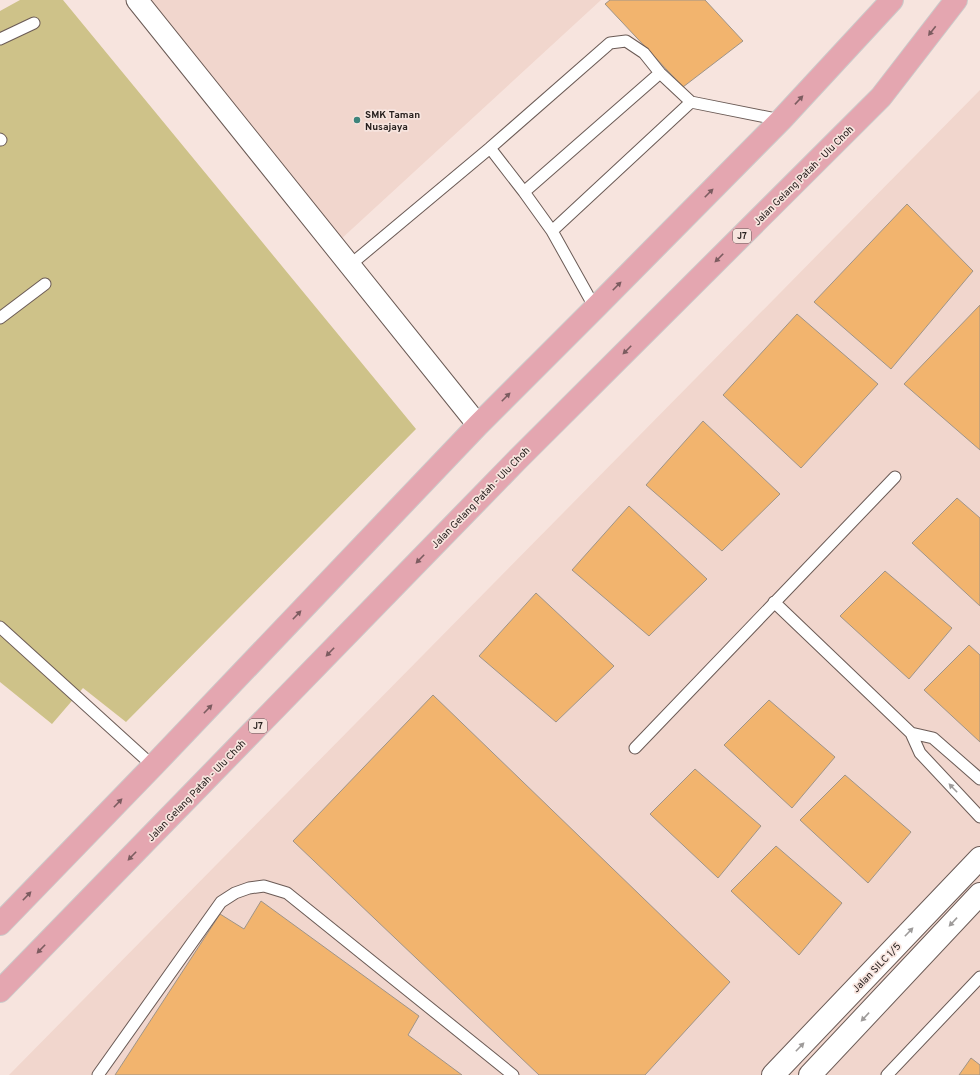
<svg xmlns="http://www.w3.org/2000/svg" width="980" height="1075" font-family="Overpass,sans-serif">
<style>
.built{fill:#f1d6cd}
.green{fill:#cec289}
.building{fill:#f2b46e;stroke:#9f9488}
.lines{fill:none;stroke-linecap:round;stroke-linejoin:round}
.service-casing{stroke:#6b5b56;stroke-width:13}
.minor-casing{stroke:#6b5b56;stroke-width:23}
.tertiary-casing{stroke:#6b5b56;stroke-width:24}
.primary-casing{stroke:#cbc9c9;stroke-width:24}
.service{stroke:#fff;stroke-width:11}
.minor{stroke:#fff;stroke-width:21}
.tertiary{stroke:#fff;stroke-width:22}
.primary{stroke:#e4a6b0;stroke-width:22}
.oneway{fill:#7c5c60}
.oneway2{fill:#9e9b9a}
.poi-dot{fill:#3e847b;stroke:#f7e4de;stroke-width:1.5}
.labels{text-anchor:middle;stroke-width:3.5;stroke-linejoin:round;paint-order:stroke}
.shield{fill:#f7e4de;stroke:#655b58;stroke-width:1}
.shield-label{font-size:9px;font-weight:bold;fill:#27201e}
.poi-label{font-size:10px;font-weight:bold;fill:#27201e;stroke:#f7e4de;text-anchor:start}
.street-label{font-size:10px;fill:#27201e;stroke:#f7e4de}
</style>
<rect width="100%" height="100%" fill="#f7e4de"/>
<path class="built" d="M149 0H601L340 240Z
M980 90V1075H9Z"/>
<path class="green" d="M20 0H63L416 429 126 722 83 688 52 724 0 682V11Z"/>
<path class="building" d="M610 0H705L743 41 683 87 605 4Z
M907 204 973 271 891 369 814 302Z
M980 305V450L904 384Z
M797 314 878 384 801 468 723 395Z
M703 421 780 494 722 551 646 485Z
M957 498 980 518V606L912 543Z
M629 506 707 579 649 636 572 570Z
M885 571 952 628 909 679 840 616Z
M536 593 614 666 556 722 479 656Z
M969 645 980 655V742L924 690Z
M433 695 730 982 645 1075H539L293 841Z
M769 700 835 757 792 808 724 745Z
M695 769 761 826 718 878 650 814Z
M845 775 911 832 868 883 800 820Z
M776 846 842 903 799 955 731 891Z
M261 901 419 1016 408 1035 462 1075H115L220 914 244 929Z
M971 1058 980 1065V1075H959Z"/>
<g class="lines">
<g class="service-casing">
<path id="service" d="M0 39 34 23
M0 139 1 140
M490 148 524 192 552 231 595 308
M524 192 660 73
M552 231 691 102
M350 265 490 148 610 43 626 41 644 53 660 73 691 102 781 120
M0 318 45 284
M774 602 911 733 920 753 980 817
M0 627 153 766
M911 733 933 738 980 779
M635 748 895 477
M98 1075 221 902 235 893 249 888 264 886 287 893 513 1075
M887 1075 980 977"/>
</g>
<g class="minor-casing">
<path id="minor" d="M137 0 478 425"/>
</g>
<g class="tertiary-casing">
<path id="tertiary" d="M773 1075 980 858
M810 1075 980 894"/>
</g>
<g class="primary-casing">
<path id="primary" d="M0 924 153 766 478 425 595 308 781 120 892 0
M0 991 516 461 881 97 956 0"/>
</g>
<use href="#service" class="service"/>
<use href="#minor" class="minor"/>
<use href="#tertiary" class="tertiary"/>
<use href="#primary" class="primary"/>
</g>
<defs><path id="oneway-solid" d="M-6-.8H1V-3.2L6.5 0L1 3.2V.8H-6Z"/></defs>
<g class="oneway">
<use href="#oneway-solid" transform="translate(932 31) rotate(128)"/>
<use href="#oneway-solid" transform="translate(799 100) rotate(-47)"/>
<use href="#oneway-solid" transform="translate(709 193) rotate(-45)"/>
<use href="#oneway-solid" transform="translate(719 258) rotate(135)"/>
<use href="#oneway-solid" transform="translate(617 286) rotate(-45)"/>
<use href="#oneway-solid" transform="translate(627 350) rotate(135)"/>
<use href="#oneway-solid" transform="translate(506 397) rotate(-45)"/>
<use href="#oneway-solid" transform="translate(420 559) rotate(134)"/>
<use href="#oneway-solid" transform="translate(297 615) rotate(-46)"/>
<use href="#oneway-solid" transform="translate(330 652) rotate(134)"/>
<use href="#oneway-solid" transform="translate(208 709) rotate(-46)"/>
<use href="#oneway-solid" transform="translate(118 803) rotate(-46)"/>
<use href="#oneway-solid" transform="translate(132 856) rotate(134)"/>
<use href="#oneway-solid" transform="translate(27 896) rotate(-46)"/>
<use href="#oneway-solid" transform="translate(41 949) rotate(134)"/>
</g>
<g class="oneway2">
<use href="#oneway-solid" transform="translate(953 788) rotate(-134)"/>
<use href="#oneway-solid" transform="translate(953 922) rotate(133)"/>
<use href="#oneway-solid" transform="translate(909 932) rotate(-46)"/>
<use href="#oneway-solid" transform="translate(865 1017) rotate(133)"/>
<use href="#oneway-solid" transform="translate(800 1047) rotate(-46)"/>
</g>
<circle class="poi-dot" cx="357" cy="120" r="4"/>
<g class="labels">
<g class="shield">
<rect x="733" y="229" width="18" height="14" rx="3"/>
<rect x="249" y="719" width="18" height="14" rx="3"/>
</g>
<g class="shield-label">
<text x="742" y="239">J7</text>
<text x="258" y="729">J7</text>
</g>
<g class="poi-label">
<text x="365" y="118">SMK Taman<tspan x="365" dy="12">Nusajaya</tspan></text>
</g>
<g class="street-label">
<text transform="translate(803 175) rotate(-45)" y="4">Jalan Gelang Patah - Ulu Choh</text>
<text transform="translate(480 497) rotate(-46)" y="4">Jalan Gelang Patah - Ulu Choh</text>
<text transform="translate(196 790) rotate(-46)" y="4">Jalan Gelang Patah - Ulu Choh</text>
<text transform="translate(876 967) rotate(-46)" y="4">Jalan SILC 1/5</text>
</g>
</g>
</svg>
